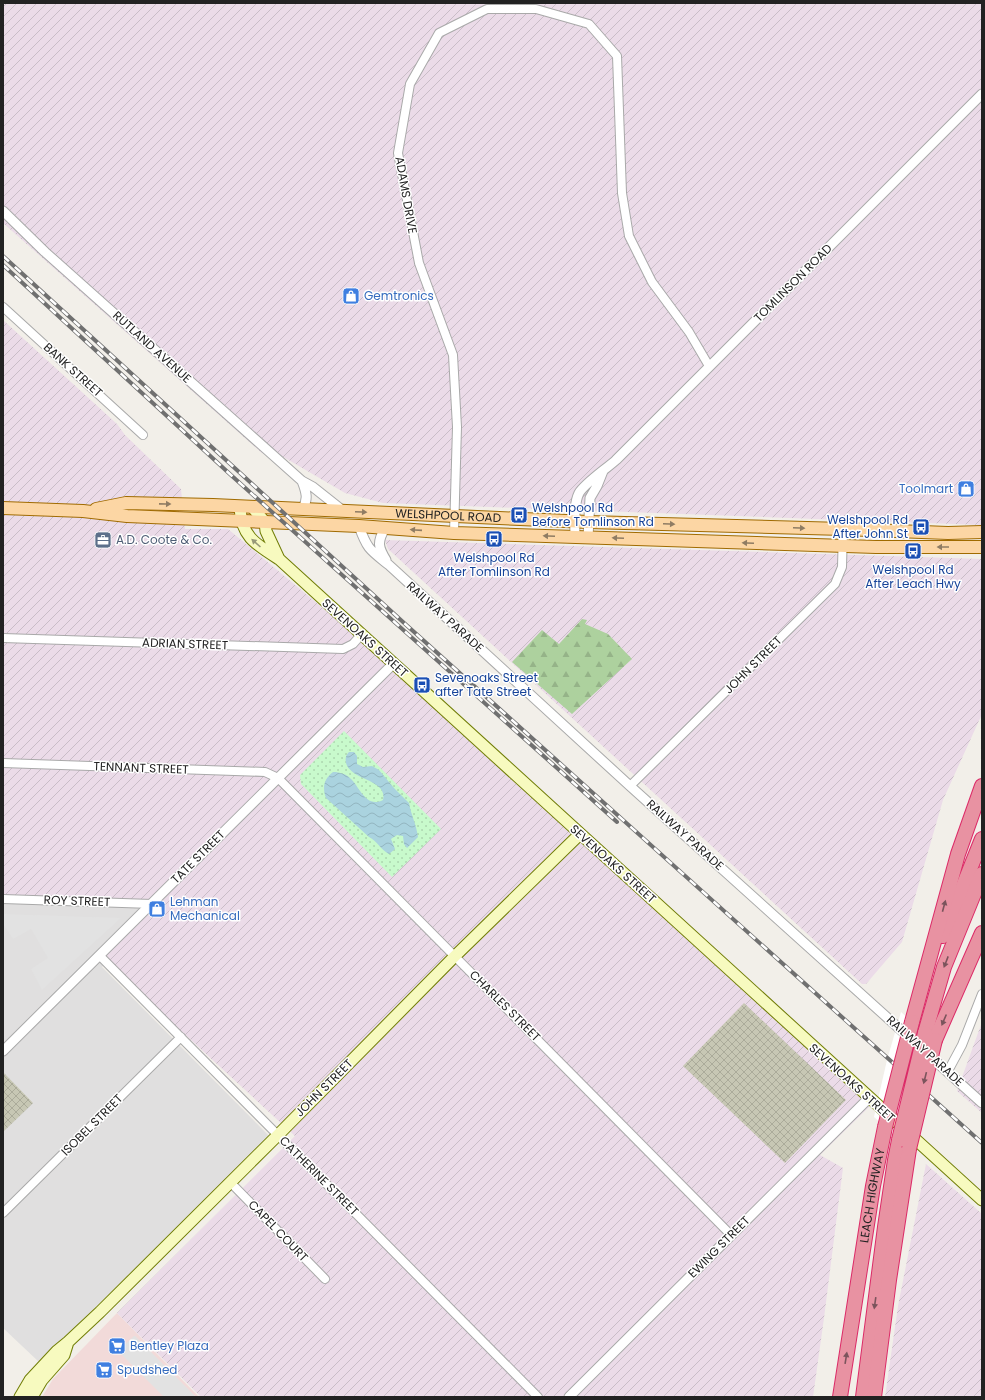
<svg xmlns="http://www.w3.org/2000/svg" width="985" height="1400" font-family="Poppins,sans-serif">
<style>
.residential{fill:#e0dfdf}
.commercial{fill:#f2dad9}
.industrial{fill:url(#industrial-furrows)}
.construction{fill:url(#construction-cross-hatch)}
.forest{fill:url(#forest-firs)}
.park{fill:url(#park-dots)}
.parking{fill:#e2e2e2}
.water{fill:url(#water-waves)}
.pier{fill:#fff}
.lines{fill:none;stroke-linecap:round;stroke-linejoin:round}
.minor-casing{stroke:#a9a9a9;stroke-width:10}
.tertiary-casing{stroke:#a9a9a9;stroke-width:11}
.secondary-casing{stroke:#707d05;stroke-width:13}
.primary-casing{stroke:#a06b00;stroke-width:14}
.motorway-casing{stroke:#dc2a67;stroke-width:16}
.minor{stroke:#fff;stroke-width:8}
.tertiary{stroke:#fff;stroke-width:9}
.secondary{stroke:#f7fabf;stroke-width:11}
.primary{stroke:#fcd6a4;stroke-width:12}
.motorway{stroke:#e892a2;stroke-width:14}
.rail-casing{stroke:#707070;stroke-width:4}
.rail{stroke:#fff;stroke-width:2.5;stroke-dasharray:8;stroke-linecap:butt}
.motorway-bridge-casing{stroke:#dc2a67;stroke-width:16;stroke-linecap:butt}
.motorway-bridge{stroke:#e892a2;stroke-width:14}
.oneway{fill:#8f7c63}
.oneway2{fill:#979978}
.oneway3{fill:#7b545c}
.labels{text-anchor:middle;stroke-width:3;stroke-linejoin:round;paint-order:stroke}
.street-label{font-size:12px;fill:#222;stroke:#fff}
.shop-label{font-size:12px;fill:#366cbe;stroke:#fff;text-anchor:start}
.transit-label{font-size:12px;fill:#164399;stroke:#fff;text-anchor:start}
.service-label{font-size:12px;fill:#4e5e75;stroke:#fff;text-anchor:start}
</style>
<defs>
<pattern id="industrial-furrows" width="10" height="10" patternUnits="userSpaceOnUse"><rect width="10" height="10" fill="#ebdbe8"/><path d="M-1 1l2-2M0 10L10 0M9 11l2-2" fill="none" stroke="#c9bcc7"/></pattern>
<pattern id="construction-cross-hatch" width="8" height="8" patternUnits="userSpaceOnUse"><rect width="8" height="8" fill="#c7c7b4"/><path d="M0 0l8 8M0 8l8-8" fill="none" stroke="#abab9a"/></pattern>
<pattern id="forest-firs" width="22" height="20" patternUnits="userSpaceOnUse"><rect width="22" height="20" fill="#add19e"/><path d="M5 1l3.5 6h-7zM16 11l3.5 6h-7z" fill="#95b388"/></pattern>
<pattern id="park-dots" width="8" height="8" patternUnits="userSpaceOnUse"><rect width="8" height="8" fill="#c8facc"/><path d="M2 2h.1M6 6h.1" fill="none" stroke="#acd6af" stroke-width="1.8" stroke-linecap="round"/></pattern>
<pattern id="water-waves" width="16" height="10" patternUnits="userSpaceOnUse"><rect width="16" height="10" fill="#aad3df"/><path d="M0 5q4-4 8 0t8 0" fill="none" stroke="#92b5bf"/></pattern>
</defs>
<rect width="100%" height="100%" fill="#f2efe9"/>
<path class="residential" d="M3 898 152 904 102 967 269 1136 107 1296 39 1362 3 1328Z"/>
<path class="commercial" d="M117 1313 199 1397H42L53 1379Z"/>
<path class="industrial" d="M3 3H982V525L383 503 345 493 280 455 262 453 3 223Z
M3 320 117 424 125 435 181 489 185 529H228L545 793 873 1092 869 1107 820 1155 843 1168 824 1318 813 1397H201L117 1313 295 1136 100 956 151 904 3 898Z
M385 540 982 559V714L943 800 902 942 866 984H862L388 549Z
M982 1022V1113L957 1091Z
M926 1164 982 1214V1397H885L898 1306Z"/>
<path class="construction" d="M744 1003 846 1100 785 1163 683 1066Z
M3 1072 33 1103 3 1132Z"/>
<path class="forest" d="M582 619 587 620 585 624 608 634 632 659 572 714 512 662 542 630 559 644Z"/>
<path class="park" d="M344 731 441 829 392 877 301 784 300 775Z"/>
<path class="parking" d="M3 914 121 918 42 990 31 969 48 958 31 929 13 939 3 924Z
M134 1336H135L196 1397H164L118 1351Z"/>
<path class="water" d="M349 752H354L357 756V764L363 767 372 766 379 770 394 788 409 803C411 815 416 823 418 837L407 848 404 844 403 836 397 835 391 839 395 849 389 854C381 850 377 841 369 837L326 798C322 787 324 779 333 772 340 772 346 774 351 779 359 786 366 809 383 800 388 779 351 781 346 763 345 758 346 755 349 752Z"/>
<path class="pier" d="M901 1012 925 1033 914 1153 874 1117 887 1060Z"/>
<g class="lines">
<g class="minor-casing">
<path id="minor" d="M3 307 143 435
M454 533 457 427 453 355 419 263 398 153 410 84 439 33 487 9H536L589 24 617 56 622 193 629 236 652 282 689 332 709 366
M3 638 343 649 353 644 361 635
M3 763 265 772 278 778 731 1235
M630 786 835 584 842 567 843 529
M3 899 152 904
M100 956 538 1397
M948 1071 962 1045 982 994
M230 1182 325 1279
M3 1213 181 1037"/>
</g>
<g class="tertiary-casing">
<path id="tertiary" d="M3 211 45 252 302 481 313 487 342 510
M302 481C306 491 309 500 302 509
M359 526C367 549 370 550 389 565L630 786 982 1103
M385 528C377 542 378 547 386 560
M575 537C575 524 573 505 579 493 585 483 606 469 616 460L982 94
M588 538 590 498 597 486 603 471
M3 1051 393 664
M569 1397 869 1098"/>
</g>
<g class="secondary-casing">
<path id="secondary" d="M240 507C241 536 255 544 279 559L982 1200
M252 507 265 522 266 531 279 559
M20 1397 30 1380 57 1351 68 1342 100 1312 278 1135 455 956 580 834
M32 1397 42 1380 64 1355 68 1342"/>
</g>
<g class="primary-casing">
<g id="primary">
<path d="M3 508 83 511 127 516 359 526 454 533 876 547H982"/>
<path id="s1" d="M96 509 126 503 213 505 588 522 843 529 948 533 982 532"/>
</g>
</g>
<g class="motorway-casing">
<g id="motorway">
<path d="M943 936 982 839"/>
<path d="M912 1022 958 854 982 786"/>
<path d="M925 1033 944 967 982 874"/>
<path d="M935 1040 982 933"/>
<path id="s2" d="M840 1397 873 1186 885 1127"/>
<path d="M863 1397 885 1227 895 1160 899 1140"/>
<path d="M874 1397 889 1280 909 1149"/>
</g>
</g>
<use href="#minor" class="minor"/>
<use href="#tertiary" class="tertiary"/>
<use href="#secondary" class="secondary"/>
<use href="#primary" class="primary"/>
<use href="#motorway" class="motorway"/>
<g class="rail-casing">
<path id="rail" d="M3 256 403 622 982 1143
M3 265 232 476 617 822"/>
</g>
<use href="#rail" class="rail"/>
<g class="motorway-bridge-casing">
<path id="motorway-bridge" d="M885 1127 912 1022
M899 1140 925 1033
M909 1149 935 1040"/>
</g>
<use href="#motorway-bridge" class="motorway-bridge"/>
</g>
<defs><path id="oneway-solid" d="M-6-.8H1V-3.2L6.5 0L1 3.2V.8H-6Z"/></defs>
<g class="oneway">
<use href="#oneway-solid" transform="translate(165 504) rotate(1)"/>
<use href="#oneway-solid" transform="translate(361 512) rotate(3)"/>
<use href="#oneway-solid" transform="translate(669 524) rotate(2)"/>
<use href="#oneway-solid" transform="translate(799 528) rotate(2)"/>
<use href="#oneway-solid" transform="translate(416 530) rotate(-176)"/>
<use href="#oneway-solid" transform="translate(549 536) rotate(-178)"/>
<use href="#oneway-solid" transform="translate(618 538) rotate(-178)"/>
<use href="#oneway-solid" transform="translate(748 543) rotate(-178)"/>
<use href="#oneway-solid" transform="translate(943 547) rotate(180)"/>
</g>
<use class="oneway2" href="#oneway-solid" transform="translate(256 543) rotate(-138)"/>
<g class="oneway3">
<use href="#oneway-solid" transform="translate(944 906) rotate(-75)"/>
<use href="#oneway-solid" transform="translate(946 962) rotate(111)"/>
<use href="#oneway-solid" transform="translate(944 1020) rotate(113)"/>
<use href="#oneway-solid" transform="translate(925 1078) rotate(104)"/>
<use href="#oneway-solid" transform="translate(875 1303) rotate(98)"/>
<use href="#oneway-solid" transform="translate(846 1358) rotate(-81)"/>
</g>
<defs>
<g id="shop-square" transform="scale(0.9)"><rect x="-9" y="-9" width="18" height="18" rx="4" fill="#3f7fe0" stroke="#fff"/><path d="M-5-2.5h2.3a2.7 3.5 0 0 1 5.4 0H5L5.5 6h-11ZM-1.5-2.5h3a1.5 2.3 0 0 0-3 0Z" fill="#fff"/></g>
<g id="bus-square" transform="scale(0.9)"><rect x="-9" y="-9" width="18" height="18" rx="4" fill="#1a4fb4" stroke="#fff"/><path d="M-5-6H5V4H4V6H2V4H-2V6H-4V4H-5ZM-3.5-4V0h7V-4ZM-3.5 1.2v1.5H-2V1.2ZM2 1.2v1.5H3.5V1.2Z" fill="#fff"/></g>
<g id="office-square" transform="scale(0.9)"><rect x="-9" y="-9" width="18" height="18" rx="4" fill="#5c6f8a" stroke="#fff"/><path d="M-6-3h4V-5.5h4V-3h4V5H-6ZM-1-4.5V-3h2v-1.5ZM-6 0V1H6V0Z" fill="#fff"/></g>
<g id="supermarket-square" transform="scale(0.9)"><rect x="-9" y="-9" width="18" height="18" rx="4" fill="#3f7fe0" stroke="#fff"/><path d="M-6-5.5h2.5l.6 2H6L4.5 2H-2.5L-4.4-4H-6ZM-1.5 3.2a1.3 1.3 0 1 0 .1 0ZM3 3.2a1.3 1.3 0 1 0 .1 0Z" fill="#fff"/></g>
</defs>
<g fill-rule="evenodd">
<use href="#shop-square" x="351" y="296"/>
<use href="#shop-square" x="966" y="489"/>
<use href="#bus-square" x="519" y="515"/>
<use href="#bus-square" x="921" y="527"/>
<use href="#bus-square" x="494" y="539"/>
<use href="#office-square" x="103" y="540"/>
<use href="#bus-square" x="913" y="551"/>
<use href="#bus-square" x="422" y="685"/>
<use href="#shop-square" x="157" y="909"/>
<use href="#supermarket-square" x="117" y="1346"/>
<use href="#supermarket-square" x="104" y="1370"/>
</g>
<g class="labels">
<g class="street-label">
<text transform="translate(406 195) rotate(80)" y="4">ADAMS DRIVE</text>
<text transform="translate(793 283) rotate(-45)" y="4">TOMLINSON ROAD</text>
<text transform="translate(152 347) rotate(42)" y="4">RUTLAND AVENUE</text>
<text transform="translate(73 370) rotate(42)" y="4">BANK STREET</text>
<text dy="4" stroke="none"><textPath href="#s1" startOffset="353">WELSHPOOL ROAD</textPath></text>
<text transform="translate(445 617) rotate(42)" y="4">RAILWAY PARADE</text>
<text transform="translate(365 638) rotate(42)" y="4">SEVENOAKS STREET</text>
<text transform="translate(185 644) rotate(2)" y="4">ADRIAN STREET</text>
<text transform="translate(753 665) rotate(-45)" y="4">JOHN STREET</text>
<text transform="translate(141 768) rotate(2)" y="4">TENNANT STREET</text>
<text transform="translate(685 835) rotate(42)" y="4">RAILWAY PARADE</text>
<text transform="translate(198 857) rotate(-45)" y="4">TATE STREET</text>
<text transform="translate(613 864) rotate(42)" y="4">SEVENOAKS STREET</text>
<text transform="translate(77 901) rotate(2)" y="4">ROY STREET</text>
<text transform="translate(505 1006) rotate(45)" y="4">CHARLES STREET</text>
<text transform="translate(925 1051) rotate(42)" y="4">RAILWAY PARADE</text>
<text transform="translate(852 1083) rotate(42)" y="4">SEVENOAKS STREET</text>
<text transform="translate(324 1088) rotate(-45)" y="4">JOHN STREET</text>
<text transform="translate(92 1125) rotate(-45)" y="4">ISOBEL STREET</text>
<text transform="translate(319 1176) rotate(45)" y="4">CATHERINE STREET</text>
<text dy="4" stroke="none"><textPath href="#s2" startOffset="204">LEACH HIGHWAY</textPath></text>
<text transform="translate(278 1231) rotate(46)" y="4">CAPEL COURT</text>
<text transform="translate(719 1247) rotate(-45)" y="4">EWING STREET</text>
</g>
<g class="shop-label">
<text x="364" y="300">Gemtronics</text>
<text x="953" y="493" text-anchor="end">Toolmart</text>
<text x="170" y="906">Lehman<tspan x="170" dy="14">Mechanical</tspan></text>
<text x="130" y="1350">Bentley Plaza</text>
<text x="117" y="1374">Spudshed</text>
</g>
<g class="transit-label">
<text x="532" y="512">Welshpool Rd<tspan x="532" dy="14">Before Tomlinson Rd</tspan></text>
<text x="908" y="524" text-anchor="end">Welshpool Rd<tspan x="908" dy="14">After John St</tspan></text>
<text x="494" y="562" text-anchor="middle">Welshpool Rd<tspan x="494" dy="14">After Tomlinson Rd</tspan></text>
<text x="913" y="574" text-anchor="middle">Welshpool Rd<tspan x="913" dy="14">After Leach Hwy</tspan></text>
<text x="435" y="682">Sevenoaks Street<tspan x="435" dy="14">after Tate Street</tspan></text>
</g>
<g class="service-label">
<text x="116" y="544">A.D. Coote &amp; Co.</text>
</g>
</g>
<rect width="985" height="1400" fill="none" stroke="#222222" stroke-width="8"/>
</svg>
